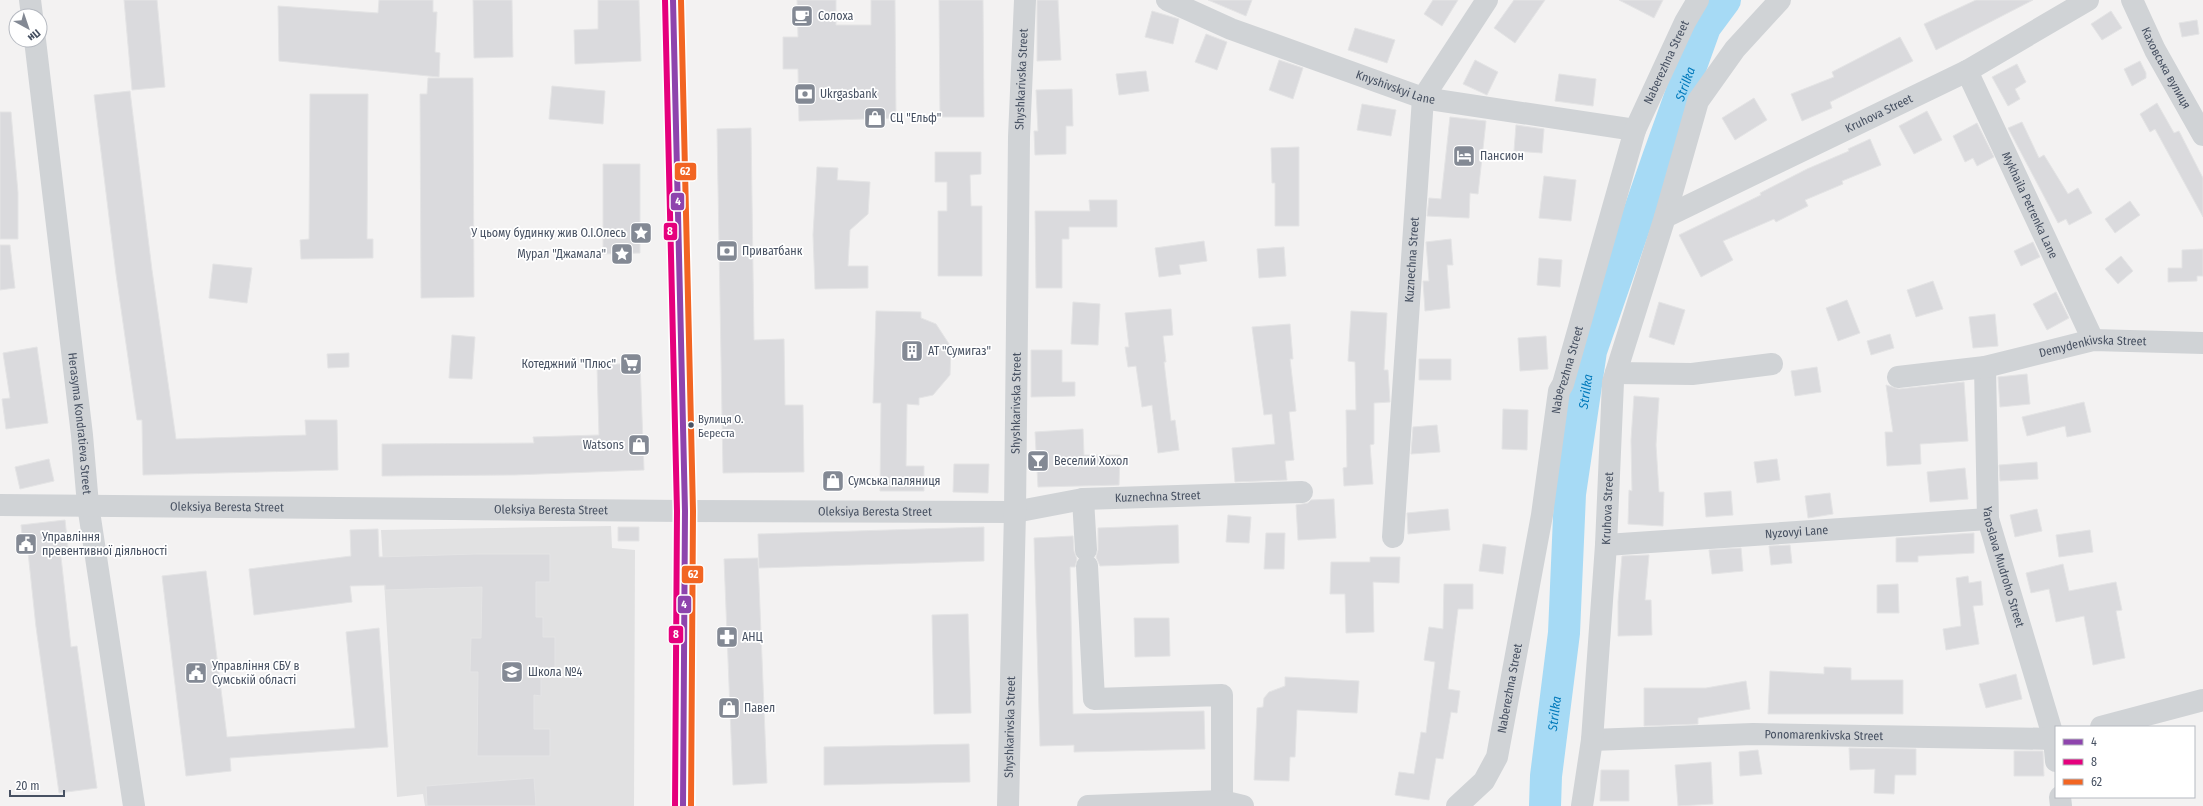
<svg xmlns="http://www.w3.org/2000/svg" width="2203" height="806" font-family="'Fira Sans Condensed',sans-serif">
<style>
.education{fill:#e1e1e2}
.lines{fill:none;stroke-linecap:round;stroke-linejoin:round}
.river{stroke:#a6daf5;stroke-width:32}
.building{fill:#dadadd;stroke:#e4e4e5}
.minor{stroke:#d0d3d6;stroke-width:22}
.major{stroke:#cbcdd3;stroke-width:22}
.bus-1-casing{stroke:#fff;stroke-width:9}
.bus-2-casing{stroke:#fff;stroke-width:9}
.bus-3-casing{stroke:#fff;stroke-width:9}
.bus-1{stroke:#8e44ad;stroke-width:6}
.bus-2{stroke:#e5007d;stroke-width:6}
.bus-3{stroke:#f26522;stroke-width:6}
.bus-dot{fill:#475162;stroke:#fff;stroke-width:1.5}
.labels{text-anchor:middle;stroke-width:3.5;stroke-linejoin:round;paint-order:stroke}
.bus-label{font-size:11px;fill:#475162;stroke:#fff;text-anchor:start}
.poi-label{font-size:12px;fill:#475162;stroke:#fff;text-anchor:start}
.street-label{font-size:12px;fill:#475162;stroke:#fff}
.water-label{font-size:13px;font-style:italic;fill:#0079bb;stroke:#fff}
.line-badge{stroke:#fff;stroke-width:1.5}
.badge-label{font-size:11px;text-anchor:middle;font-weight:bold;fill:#fff}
</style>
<rect width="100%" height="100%" fill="#f3f2f2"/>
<path class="education" d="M611 526 612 548 635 550 634 806H425L423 794 397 797 381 530Z"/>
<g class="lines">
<path class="river" id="s1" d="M1545 806 1546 776 1564 633 1570 494 1591 351 1658 158 1705 27 1725 0"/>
</g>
<path class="building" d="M124 0H157L165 87 132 90Z
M379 0H433V12H437L435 52 440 53 439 77 279 61 278 6 378 13Z
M473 0H512L513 57 474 58Z
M598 0H639L641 61 575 64 574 30 598 29Z
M797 0H836V25H871V0H895L896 118 799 121 798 69H783V37H798Z
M939 0H983L984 117H940Z
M1037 0H1058L1061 60 1037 61Z
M1208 0H1252L1246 16Z
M1433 0H1458L1442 26 1424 14Z
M1514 0H1545L1515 43 1494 28Z
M1619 0H1663L1654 18Z
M1976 0H2033L1936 50 1924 24Z
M1152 11 1179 19 1173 44 1145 37Z
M2111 11 2122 28 2102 40 2091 24Z
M2197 20 2199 34 2182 37 2179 23Z
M1355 28 1395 40 1387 63 1348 50Z
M1206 34 1227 42 1217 70 1195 62Z
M1900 37 1913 61 1830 102 1832 108 1802 121 1791 94 1834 77 1832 72Z
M1279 60 1303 68 1293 99 1269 90Z
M1475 60 1498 72 1487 95 1463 84Z
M2140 61 2146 73V78L2132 86 2124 69Z
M2017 64 2026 82 2015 89 2020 99 2008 106 1992 77Z
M1146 71 1149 91 1119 95 1116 74Z
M1559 74 1596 79 1593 106 1555 101Z
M428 78H473L474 297 421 298 420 94H427Z
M552 86 605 91 603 124 549 119Z
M1072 89 1073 126H1066V154L1035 155 1034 131H1038L1036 90Z
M130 91 152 270 176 439 306 435 305 420H337L338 470 143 475 142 420H137L116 274 94 95Z
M310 94H368L367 239H373V258L301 259 300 240 309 239Z
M1754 98 1767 120 1735 140 1722 118Z
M2157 103 2174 133 2179 131 2203 178V217L2155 129 2150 132 2140 114Z
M1362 104 1396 110 1391 136 1357 130Z
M1927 111 1942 140 1914 154 1899 126Z
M0 112H11L18 193V239H0Z
M1450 117 1486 121 1478 194 1470 193 1469 218 1427 216 1429 198 1441 199Z
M2022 122 2039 158 2044 155 2068 194 2078 188 2092 213 2069 225 2066 219 2058 223 2008 128Z
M1977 123 1994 157 1977 166 1973 158 1965 162 1953 136Z
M1516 125 1544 129 1542 153 1514 151Z
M751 128 754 340 784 339 785 405H803L804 472 723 473 717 129Z
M1870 139 1881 165 1842 181 1843 184 1805 200 1808 206 1776 222 1774 219 1723 241 1733 260 1701 277 1679 235 1761 195 1760 193 1807 169 1849 151 1848 149Z
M1299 147V226H1275V183H1272L1271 148Z
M935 152H981V174L970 175 971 206H982V276H938V211H947V182H935Z
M603 164H640V253L603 254Z
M817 167 838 168 837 180 870 182 868 214 850 230 848 266H868V288L815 289 813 235Z
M1544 176 1576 180 1571 221 1539 218Z
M1089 200H1117V227H1069V239H1062V288H1036L1035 211H1090Z
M2130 201 2140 215 2115 233 2105 219Z
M1451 239 1453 265H1447L1450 308 1425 311 1423 281H1429L1426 242Z
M1204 241 1207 261 1179 265 1181 274 1159 277 1155 248Z
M2033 242 2040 257 2021 266 2014 251Z
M0 245H10L15 288 0 290Z
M1284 247 1286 276 1259 278 1257 249Z
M2203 249V276H2197V281L2168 282V268H2182V250Z
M2121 256 2133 271 2118 284 2105 269Z
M1539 258 1562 260 1560 287 1537 285Z
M213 264 252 268 247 303 209 298Z
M1933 281 1943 309 1916 317 1907 290Z
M2056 292 2069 318 2047 330 2033 304Z
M1847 300 1860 333 1838 341 1826 308Z
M1073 302 1100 304 1098 345 1071 344Z
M1659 302 1685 310 1674 345 1649 337Z
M1171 309 1173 335 1163 336 1166 362H1164L1171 421 1175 420 1179 450 1158 453 1152 405 1142 407 1136 366 1128 367 1125 347H1129L1125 313Z
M876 311 921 312V318L936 324 951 347 950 375 933 395 919 398V405L907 404 906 466H924V491H880L881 403H873Z
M1351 311 1387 313 1384 370H1388L1390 402 1374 403V444L1370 445 1373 484 1344 486 1343 468 1347 467 1346 410H1356L1355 362 1348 361Z
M1995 314 1998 346 1973 348 1969 317Z
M1290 324 1293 359H1290L1296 411 1289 412 1294 460 1285 461 1287 480 1235 482 1232 448 1275 444 1272 414 1264 415 1252 327Z
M1890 334 1894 348 1871 355 1867 341Z
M452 335 475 337 472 379 449 378Z
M1546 336 1548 369 1520 371 1518 338Z
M37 347 48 423 6 429 2 399 10 398 3 353Z
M1031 350H1062V382H1075V396L1031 397Z
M349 353V367L328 368 327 354Z
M1419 359H1451V380H1419Z
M640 363 644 470 514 475 382 476V444L534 443 533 437 599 435 597 365Z
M1817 367 1821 392 1795 396 1791 371Z
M2027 374 2030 404 2000 407 1998 377Z
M1964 382 1968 441 1920 444 1921 464 1887 466 1885 432H1893L1886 385 1899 389Z
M1634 396 1659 398 1656 445 1659 492H1664L1663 526 1628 524 1629 490 1632 491 1631 440Z
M2084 402 2091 432 2067 437 2065 426 2027 436 2022 417Z
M1503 409 1528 410 1527 450 1502 449Z
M1437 425 1440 452 1411 454 1413 427Z
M1083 429 1084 455H1120L1119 485 1038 487 1035 432Z
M49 459 54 481 20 489 15 467Z
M1777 459 1780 480 1757 483 1754 462Z
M2037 462 2038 479 2000 481 1999 465Z
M954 464H989L988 493 953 492Z
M1965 468 1968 499 1930 502 1927 472Z
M1731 491 1733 515 1706 517 1704 493Z
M1830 493 1833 514 1808 518 1805 496Z
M1334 499 1336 538 1298 540 1296 505 1308 503 1311 500Z
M1448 509 1450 530 1408 534 1407 513Z
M2037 509 2042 531 2015 537 2010 515Z
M1228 515 1251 517 1249 543 1226 542Z
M65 520 68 547 60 548 71 647 77 646 97 788 59 793 36 627 28 552H24L21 525Z
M1178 525 1179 563 1100 566 1096 557 1098 550V528Z
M618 527H639V541H618Z
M984 527V561L759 568 758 534Z
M378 529 379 557 476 554H550V582H536V617H543V637H555V673H541V696L534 695V729H550V756H477L478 672H470L471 638H481L482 587 385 590V585L350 586 352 602 254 615 249 569 351 556 350 530Z
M2090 530 2093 552 2059 557 2056 535Z
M1266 533H1285L1284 569H1264Z
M1974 533V553L1918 556V562H1896V538Z
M1073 536 1074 551 1077 559 1075 567H1070L1073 714 1204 711 1205 749 1074 752V745L1040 746 1034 538Z
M1483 544 1506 547 1503 574 1479 571Z
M1790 545 1792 563 1771 565 1769 546Z
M1741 548 1743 571 1712 574 1709 550Z
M1649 555 1645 600H1651L1652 635 1618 636V602L1622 556Z
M1370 557H1400L1399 583 1373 582 1374 632 1346 633 1345 594H1330L1331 562H1370Z
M758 558 767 783 733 785 724 559Z
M2063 564 2069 591 2116 582 2122 610 2116 611 2125 658 2093 665 2084 616 2056 622 2049 589 2031 593 2026 573Z
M206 571 227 737 355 728 346 632 379 628 388 747 230 758 231 771 186 776 162 576Z
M1968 576 1969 583 1981 581 1983 605 1973 606 1979 644 1946 650 1943 629 1961 626 1956 578Z
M1444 584H1473V609H1458L1448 689 1460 691 1457 713 1451 712 1443 759 1436 758 1429 800 1395 795 1399 772 1414 774 1421 732 1426 733 1435 662 1424 660 1429 627 1443 629Z
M1898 584 1899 613H1877V585Z
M968 614 971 713 934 714 932 615Z
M1134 618H1169L1170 656 1135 657Z
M1824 667 1851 668V680H1903V714H1768L1770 671 1824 674Z
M2016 674 2022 699 1986 708 1979 684Z
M1285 677 1359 681 1357 713 1297 710 1295 757H1290L1289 781 1254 780 1257 708 1263 707 1264 698 1269 692 1285 686Z
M1746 681 1750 709 1698 718V724L1644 726V688H1706Z
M969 744 970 782 824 785V747Z
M1849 748 1916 749V775H1895L1894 794 1874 793 1875 769 1850 770Z
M1758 750 1762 774 1740 776 1739 752Z
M2014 751H2043L2044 776H2014Z
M1711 762 1713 804 1678 806 1675 765Z
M1601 770H1629V801H1600Z
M534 778 536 806H427L426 786Z"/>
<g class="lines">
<g class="minor">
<path d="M30 0 32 16"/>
<path id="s2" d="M1167 0 1231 29 1423 98 1635 130"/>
<path id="s3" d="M2132 0 2155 50 2203 135"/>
<path id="s4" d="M35 40 82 435 88 505 134 806"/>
<path id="s5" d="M1967 71 2093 340"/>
<path d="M1665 217 1698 101 1735 49 1780 0"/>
<path id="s6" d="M1985 367 1988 519 2054 739 2056 761"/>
<path d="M1616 373 1692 374 1772 364"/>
<path id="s7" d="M1898 377 1985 367 2093 340 2203 343"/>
<path d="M1083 499 1086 550"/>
<path id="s8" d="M0 505 685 511 1015 512 1083 499 1302 492"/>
<path id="s9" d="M1393 537 1423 98 1487 0"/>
<path id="s10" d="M1606 545 1988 519"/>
<path d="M1087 566 1094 699 1222 695V801"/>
<path d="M2101 727 2203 700"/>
<path id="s11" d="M1592 740 1753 734 2056 739"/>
<path d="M2060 797 2061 806"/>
<path id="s12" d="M1008 806 1015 512 1019 137 1025 0"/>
<path d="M1088 806 1222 801 1243 806"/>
<path id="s13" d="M1457 806 1484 781 1497 757 1542 515 1559 391 1563 384 1635 130 1685 22 1698 0"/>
<path id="s14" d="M1582 806 1592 740 1606 545 1613 382 1665 217 1967 71 2088 0"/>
</g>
<path class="major" d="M673 0 685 511 683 806"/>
<g class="bus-1-casing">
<path id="bus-1" d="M673 0 685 511 683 806"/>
</g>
<g class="bus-2-casing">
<path id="bus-2" d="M665 0 677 511 675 806"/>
</g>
<g class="bus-3-casing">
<path id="bus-3" d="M681 0 693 511 691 806"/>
</g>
<use href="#bus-1" class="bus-1"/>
<use href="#bus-2" class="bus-2"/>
<use href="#bus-3" class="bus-3"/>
</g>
<defs>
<g id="cafe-square" transform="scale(1.15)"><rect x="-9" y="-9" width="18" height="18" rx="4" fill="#838994" stroke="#fff"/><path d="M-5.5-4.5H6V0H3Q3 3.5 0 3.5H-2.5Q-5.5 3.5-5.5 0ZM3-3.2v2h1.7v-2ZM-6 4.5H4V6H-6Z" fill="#fff"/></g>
<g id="bank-square" transform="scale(1.15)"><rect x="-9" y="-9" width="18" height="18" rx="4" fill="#838994" stroke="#fff"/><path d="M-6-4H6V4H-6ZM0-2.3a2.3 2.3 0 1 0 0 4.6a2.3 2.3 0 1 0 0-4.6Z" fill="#fff"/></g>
<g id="shop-square" transform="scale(1.15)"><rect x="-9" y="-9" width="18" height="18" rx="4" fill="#838994" stroke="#fff"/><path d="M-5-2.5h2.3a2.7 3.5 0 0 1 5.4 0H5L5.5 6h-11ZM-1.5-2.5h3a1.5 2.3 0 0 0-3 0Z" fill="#fff"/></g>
<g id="hotel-square" transform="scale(1.15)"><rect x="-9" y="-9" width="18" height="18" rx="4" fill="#838994" stroke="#fff"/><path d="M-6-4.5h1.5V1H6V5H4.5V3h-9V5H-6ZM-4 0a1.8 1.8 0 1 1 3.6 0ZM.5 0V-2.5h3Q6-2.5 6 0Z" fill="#fff"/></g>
<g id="sight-square" transform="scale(1.15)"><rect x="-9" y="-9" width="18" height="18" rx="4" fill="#838994" stroke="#fff"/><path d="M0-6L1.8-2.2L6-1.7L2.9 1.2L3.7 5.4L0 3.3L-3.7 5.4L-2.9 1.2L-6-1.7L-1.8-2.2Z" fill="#fff"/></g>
<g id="building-square" transform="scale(1.15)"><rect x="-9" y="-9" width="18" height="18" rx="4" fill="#838994" stroke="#fff"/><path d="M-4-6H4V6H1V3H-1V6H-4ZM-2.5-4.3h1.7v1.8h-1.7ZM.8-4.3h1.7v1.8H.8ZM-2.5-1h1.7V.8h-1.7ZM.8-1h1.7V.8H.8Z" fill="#fff"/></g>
<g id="supermarket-square" transform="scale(1.15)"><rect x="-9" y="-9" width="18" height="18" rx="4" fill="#838994" stroke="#fff"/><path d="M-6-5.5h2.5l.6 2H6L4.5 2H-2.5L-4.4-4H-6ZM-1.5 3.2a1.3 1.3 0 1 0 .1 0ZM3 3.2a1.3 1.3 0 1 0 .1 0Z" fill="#fff"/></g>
<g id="bar-square" transform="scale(1.15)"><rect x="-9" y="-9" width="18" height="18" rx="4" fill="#838994" stroke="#fff"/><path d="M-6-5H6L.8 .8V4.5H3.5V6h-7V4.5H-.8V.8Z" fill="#fff"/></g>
<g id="civic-square" transform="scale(1.15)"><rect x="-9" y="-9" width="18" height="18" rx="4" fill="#838994" stroke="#fff"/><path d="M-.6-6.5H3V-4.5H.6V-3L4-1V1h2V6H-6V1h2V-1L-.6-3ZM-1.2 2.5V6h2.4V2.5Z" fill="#fff"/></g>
<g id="pharmacy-square" transform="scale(1.15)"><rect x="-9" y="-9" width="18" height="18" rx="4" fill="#838994" stroke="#fff"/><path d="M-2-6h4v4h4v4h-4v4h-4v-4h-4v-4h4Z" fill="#fff"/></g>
<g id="school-square" transform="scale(1.15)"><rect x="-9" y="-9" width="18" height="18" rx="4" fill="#838994" stroke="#fff"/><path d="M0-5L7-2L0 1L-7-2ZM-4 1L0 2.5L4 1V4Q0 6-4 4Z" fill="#fff"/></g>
</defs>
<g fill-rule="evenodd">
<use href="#cafe-square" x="802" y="16"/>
<use href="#bank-square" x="805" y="94"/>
<use href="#shop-square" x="875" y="118"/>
<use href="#hotel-square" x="1464" y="156"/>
<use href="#sight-square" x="641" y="233"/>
<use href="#bank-square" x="727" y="251"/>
<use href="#sight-square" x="622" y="254"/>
<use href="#building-square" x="912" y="351"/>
<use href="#supermarket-square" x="631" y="364"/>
<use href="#shop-square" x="639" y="445"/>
<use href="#bar-square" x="1038" y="461"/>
<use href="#shop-square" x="833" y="481"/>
<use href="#civic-square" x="26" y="544"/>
<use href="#pharmacy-square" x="727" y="637"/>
<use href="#school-square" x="512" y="672"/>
<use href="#civic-square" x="196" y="673"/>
<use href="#shop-square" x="729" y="708"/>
</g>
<circle class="bus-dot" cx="691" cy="425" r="3.5"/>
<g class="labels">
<g class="bus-label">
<text x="698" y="423">Вулиця О.<tspan x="698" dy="14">Береста</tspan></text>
</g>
<g class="poi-label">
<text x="818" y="20">Солоха</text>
<text x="820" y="98">Ukrgasbank</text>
<text x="890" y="122">СЦ "Ельф"</text>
<text x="1480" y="160">Пансион</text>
<text x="626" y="237" text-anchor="end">У цьому будинку жив О.І.Олесь</text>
<text x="742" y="255">Приватбанк</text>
<text x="606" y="258" text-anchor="end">Мурал "Джамала"</text>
<text x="928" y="355">АТ "Сумигаз"</text>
<text x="616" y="368" text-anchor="end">Котеджний "Плюс"</text>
<text x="624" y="449" text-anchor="end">Watsons</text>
<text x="1054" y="465">Веселий Хохол</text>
<text x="848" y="485">Сумська паляниця</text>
<text x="42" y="541">Управління<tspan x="42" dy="14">превентивної діяльності</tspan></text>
<text x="742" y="641">АНЦ</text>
<text x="212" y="670">Управління СБУ в<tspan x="212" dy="14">Сумській області</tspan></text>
<text x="528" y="676">Школа №4</text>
<text x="744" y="712">Павел</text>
</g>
<g class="street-label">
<text dy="4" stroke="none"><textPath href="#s13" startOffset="782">Naberezhna Street</textPath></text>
<text dy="4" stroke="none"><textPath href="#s3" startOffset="76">Каховська вулиця</textPath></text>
<text dy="4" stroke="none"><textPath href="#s12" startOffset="727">Shyshkarivska Street</textPath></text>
<text dy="4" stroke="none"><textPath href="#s2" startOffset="245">Knyshivskyi Lane</textPath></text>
<text dy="4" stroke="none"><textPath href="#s14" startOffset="836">Kruhova Street</textPath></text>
<text dy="4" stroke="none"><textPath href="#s5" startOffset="148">Mykhaila Petrenka Lane</textPath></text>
<text dy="4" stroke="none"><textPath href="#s9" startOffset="278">Kuznechna Street</textPath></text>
<text dy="4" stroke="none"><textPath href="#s7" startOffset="198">Demydenkivska Street</textPath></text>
<text dy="4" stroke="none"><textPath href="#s13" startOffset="458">Naberezhna Street</textPath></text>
<text dy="4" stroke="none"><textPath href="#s12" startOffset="403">Shyshkarivska Street</textPath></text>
<text dy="4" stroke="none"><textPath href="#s4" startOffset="386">Herasyma Kondratieva Street</textPath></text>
<text dy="4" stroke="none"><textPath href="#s8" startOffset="1159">Kuznechna Street</textPath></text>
<text dy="4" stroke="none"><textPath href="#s8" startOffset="227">Oleksiya Beresta Street</textPath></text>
<text dy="4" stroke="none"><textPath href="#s14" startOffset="299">Kruhova Street</textPath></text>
<text dy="4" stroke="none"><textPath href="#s8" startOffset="551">Oleksiya Beresta Street</textPath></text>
<text dy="4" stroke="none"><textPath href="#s8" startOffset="875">Oleksiya Beresta Street</textPath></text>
<text dy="4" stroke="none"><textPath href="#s10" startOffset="191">Nyzovyi Lane</textPath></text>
<text dy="4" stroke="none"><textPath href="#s6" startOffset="202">Yaroslava Mudroho Street</textPath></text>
<text dy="4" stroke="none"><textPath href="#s13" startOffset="134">Naberezhna Street</textPath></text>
<text dy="4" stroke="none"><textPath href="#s12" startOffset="79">Shyshkarivska Street</textPath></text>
<text dy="4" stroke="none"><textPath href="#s11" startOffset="232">Ponomarenkivska Street</textPath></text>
</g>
<g class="water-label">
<text dy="5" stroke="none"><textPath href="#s1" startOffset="741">Strilka</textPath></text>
<text dy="5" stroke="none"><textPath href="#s1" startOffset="417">Strilka</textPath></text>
<text dy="5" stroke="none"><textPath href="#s1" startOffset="93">Strilka</textPath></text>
</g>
</g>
<g class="line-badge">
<rect x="674" y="162" width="23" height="19" rx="4" fill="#f26522"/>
<rect x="670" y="192" width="15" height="19" rx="4" fill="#8e44ad"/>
<rect x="663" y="222" width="15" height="19" rx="4" fill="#e5007d"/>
<rect x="681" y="565" width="23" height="19" rx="4" fill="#f26522"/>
<rect x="677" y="595" width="15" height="19" rx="4" fill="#8e44ad"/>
<rect x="668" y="625" width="16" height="19" rx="4" fill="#e5007d"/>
</g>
<g class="badge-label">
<text x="685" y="175">62</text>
<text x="678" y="205">4</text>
<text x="670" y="235">8</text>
<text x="693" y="578">62</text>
<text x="684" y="608">4</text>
<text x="676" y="638">8</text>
</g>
<rect x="2055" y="726" width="140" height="72" fill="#ffffff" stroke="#b5b9c0"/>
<rect x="2063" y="739" width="20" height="6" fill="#8e44ad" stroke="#b5b9c0"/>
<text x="2091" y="746" font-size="12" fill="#475162">4</text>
<rect x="2063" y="759" width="20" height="6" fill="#e5007d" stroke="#b5b9c0"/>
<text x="2091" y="766" font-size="12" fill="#475162">8</text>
<rect x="2063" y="779" width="20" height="6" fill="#f26522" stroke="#b5b9c0"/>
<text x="2091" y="786" font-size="12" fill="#475162">62</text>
<g transform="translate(28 28) rotate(140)"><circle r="19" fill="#ffffff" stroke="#b5b9c0"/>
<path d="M0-3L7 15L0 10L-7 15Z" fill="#838994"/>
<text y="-6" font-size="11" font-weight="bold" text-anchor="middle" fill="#475162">Пн</text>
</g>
<path d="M10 790v6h54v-6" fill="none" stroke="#475162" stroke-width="2"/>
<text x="16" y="790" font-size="12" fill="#475162" stroke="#ffffff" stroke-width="3" paint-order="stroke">20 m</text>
</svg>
